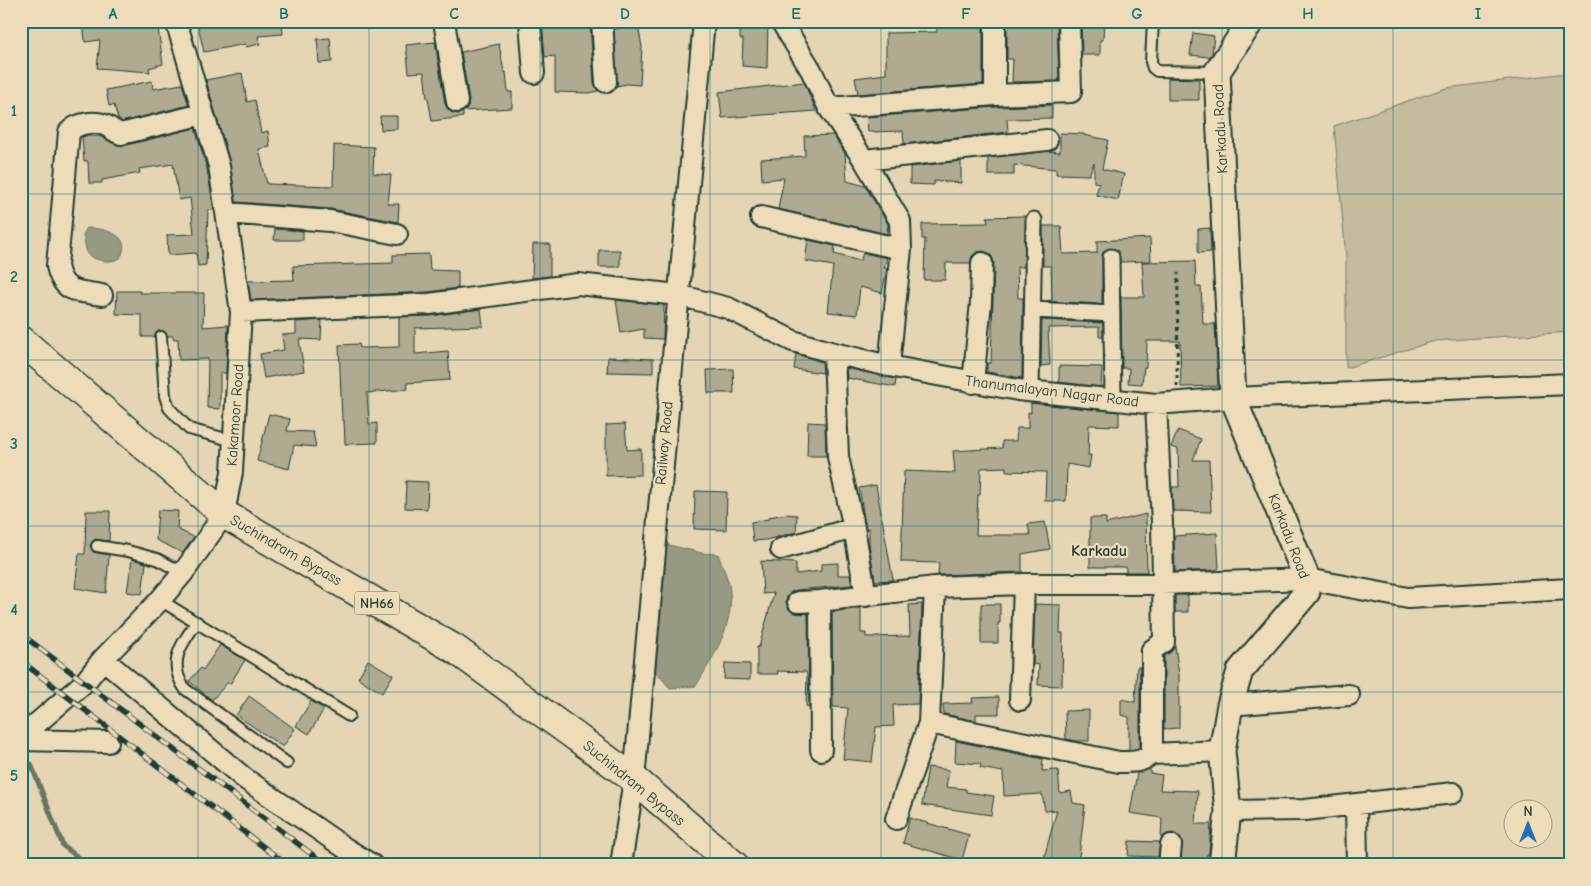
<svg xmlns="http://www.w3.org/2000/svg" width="1591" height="886" font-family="'Comic Neue',sans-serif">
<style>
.green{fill:#c5bc9e;stroke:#727c69}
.water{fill:#989981;stroke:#687462}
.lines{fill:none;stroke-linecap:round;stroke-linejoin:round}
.stream{stroke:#687462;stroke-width:5}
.building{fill:#afaa90;stroke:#1f3d34}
.service-casing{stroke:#1f3d34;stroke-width:14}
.pedestrian-casing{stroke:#1f3d34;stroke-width:19}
.minor-casing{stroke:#1f3d34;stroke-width:24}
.tertiary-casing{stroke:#1f3d34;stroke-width:29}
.trunk-casing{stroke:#1f3d34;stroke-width:31}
.path{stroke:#1f3d34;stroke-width:3;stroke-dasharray:4 4;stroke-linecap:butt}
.service{stroke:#eedbb9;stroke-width:10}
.pedestrian{stroke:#eedbb9;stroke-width:15}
.minor{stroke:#eedbb9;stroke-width:20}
.tertiary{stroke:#eedbb9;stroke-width:25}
.trunk{stroke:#eedbb9;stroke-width:28}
.rail-casing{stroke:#1f3d34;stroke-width:5.5}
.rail{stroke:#eedbb9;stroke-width:4;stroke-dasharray:11;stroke-linecap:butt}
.grid{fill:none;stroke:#0f766e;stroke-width:1;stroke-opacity:0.55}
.labels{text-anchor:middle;stroke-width:4.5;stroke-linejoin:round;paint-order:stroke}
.shield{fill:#eedbb9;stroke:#5d6c5c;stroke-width:1}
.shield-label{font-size:14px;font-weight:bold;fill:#1f3d34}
.street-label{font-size:15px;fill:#1f3d34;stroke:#eedbb9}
.neighbourhood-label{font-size:16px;font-weight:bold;fill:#1f3d34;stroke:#eedbb9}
.neatline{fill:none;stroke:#0f766e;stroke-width:2}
.grid-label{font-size:16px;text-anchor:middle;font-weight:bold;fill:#0f766e}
</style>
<rect width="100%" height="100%" fill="#e6d5b4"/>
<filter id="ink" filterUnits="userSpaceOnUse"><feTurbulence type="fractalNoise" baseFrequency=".02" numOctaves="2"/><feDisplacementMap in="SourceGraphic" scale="10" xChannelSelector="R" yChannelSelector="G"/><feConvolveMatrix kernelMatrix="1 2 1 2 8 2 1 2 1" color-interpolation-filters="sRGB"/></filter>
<g filter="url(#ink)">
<path class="green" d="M1570 71V332L1435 341 1346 368V257L1334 126 1446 88 1566 73Z"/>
<path class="water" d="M87 228C104 228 134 235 120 258 109 264 97 261 87 254L83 235Z
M665 544 702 553 718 554C722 566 729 579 730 591 734 626 713 657 696 686L670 688 654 670 649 633Z"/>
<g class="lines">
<path class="stream" d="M21 761 31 764 63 846 89 865"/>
</g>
<path class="building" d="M83 21H157L163 64 149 68 150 72 97 68 100 40 85 42Z
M197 21H282L283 34 258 36 260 44 246 47 245 44 204 52Z
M542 21H565V29L590 23 594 83 598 91 589 93 555 92V56L545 57Z
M740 21H768L767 68 742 66 743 39H740Z
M961 21H983V84L858 94 855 78 886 74V33L937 32 936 23Z
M1007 21H1057L1059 81 1012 82 1013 59H1007Z
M1081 21H1104L1103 40H1100V55H1082Z
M638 25 642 47 640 85 626 84 617 86 614 29Z
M1193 33 1214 36 1212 54 1209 57 1190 55Z
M330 38 332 62 319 63 317 39Z
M435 42 445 104 448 109 452 113 458 114 463 112V117L432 121 428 98H427L424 72 409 73 406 45Z
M499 44 504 72H506L508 92H512V108L465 111 468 106 469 100 461 52Z
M242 73 247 102 255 100 261 133 268 131 270 147 259 149 267 184 333 186 334 145 374 147 373 173 391 175 388 204H399L398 222 331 209 236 202 230 163 206 80Z
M1168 78 1199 79V100H1168Z
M152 81 153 89 182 84 189 105 122 122 118 119 114 105 109 106 106 90Z
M804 82 816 111 722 118 719 92Z
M1052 105V118L1007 119 1008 132 904 144 903 131 868 132 867 117 996 107Z
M380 116H397V129L381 130Z
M195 128 207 169 214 209 208 210 206 265 198 266 196 253 168 255 167 235 194 234 190 198 179 200 173 164 139 169 140 173 102 180V183H89L88 161H84L82 137 85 136H99L115 144 123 146Z
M1060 133 1084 134V135L1108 140 1102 169 1124 174 1118 200 1096 195 1099 183 1094 182V163L1089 175 1056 174V169L1014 165V175H988V158L1049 151 1060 152Z
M833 135 845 153 847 181 865 186 888 224 887 234 778 209 784 178 762 180 761 159 805 156 804 136Z
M961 161V183L934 181V185L910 184V167Z
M1026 216 1024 267H1017L1018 298H1023V301L1022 378 987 372V363H991L992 331 994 263 992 257 989 253 983 251 977 252 972 256 970 263H946L945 280H924L925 239H922V224L988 223 987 217Z
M1043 226H1061L1063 254 1097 253V241L1150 238 1151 261 1120 262 1119 253 1116 249H1107L1103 252 1102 257V304L1042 301 1052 300 1051 266H1043Z
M1210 228 1211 252 1198 253V229Z
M275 229 303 231V240H274Z
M808 240 835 246 834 254 860 261 863 253 887 258 884 268H887L882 293 860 287 857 315 828 312 833 266 805 261Z
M533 244H550V276L532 278Z
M599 250H620V267H599Z
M429 254 430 270 458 271V288L428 292 251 300 248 281 294 280 293 266 393 263V255Z
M1195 261 1196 287H1201L1203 324H1215L1218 386 1181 387 1180 341H1147L1146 367H1144L1142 384 1128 383 1129 368H1122L1121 297H1144L1142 262Z
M117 291H140L139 293H204L203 327 228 325 226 373H220V409L207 408 208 359 179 360 178 339H173V336H168L164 331H158L154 337H142V315L116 314Z
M616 300 664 305 663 339 644 338V329L621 333Z
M481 309 483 326 415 328V354L448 351 450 380 407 383 408 389 367 393 369 424 377 423V443L345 444 344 420H342L339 345 359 344 360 348 399 347V317L431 316Z
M322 320 321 340 299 339 304 371 264 378 260 354 284 350 282 335 296 334V322Z
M1042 320 1103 323V337H1099V327L1048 328 1050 365 1041 366Z
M796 354 822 362 823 373 794 369Z
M608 357 653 359V373L607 372Z
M1059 366 1102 367 1101 387 1059 382Z
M846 368 896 379 895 387 847 378Z
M733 369 734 393H708L707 370Z
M1031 403 1119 412V426L1089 425 1088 455H1091L1089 468 1067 464 1066 501H1045L1046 472 1006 471V467L981 468 980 495H978L976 535H1030L1028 524 1045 522 1050 549 1022 554V572L938 575 939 563 901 562 904 471 955 473 953 451 1002 448V441H1016L1017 428H1028V412L1031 413Z
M269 414 290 419 287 431 313 432 316 447 294 445 289 469 257 461Z
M808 422 825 423 826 456H807Z
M625 424 627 450 641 449V475L606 476V425Z
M1178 430 1201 439 1193 460H1209L1211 512 1173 511 1172 487H1179L1178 449 1171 447Z
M406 481 428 482 427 509 405 508Z
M876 485 893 580 875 581 869 544V528L866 529 859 488Z
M695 491 727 492 726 530 694 529Z
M158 510 178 511 177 529 194 537 183 553 156 540Z
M86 511H110L109 541 95 539 90 545 93 552 109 555 106 593 75 588 79 554H85Z
M786 514 797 515 796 532 766 540 753 541 751 522 769 519 768 517Z
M1146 514 1147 572H1126V567H1090V518H1106V524Z
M1217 533 1219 568 1215 570 1175 572 1174 536Z
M132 559 146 563 142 594 127 592Z
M761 561 796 563V574L821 571V564L838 563V575H850L852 585 797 590 791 592 787 597 786 602 788 608 792 612 808 613 809 707 806 706 807 675 806 672 777 671 778 674H757V647H759L774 593 763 594Z
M1175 595H1188V612H1175Z
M922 604 918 704 893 705 894 726 876 727 872 762 843 759 848 708 833 707 832 612 861 608V633H866V637L910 636 909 605Z
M981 604H1000V623H998V643H981Z
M1035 604 1061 605 1060 633H1063L1062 686 1038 685 1039 665 1033 664Z
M220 645 245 660 230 684 228 682 212 700 189 681 201 668 203 670Z
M1175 646 1179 675V728L1164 729V656L1171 652Z
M368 660 393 675 382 693 358 678Z
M725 663 750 664V680L724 679Z
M1137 667H1140V745L1138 748 1129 750V717L1121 715V699L1135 702Z
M249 696 295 729 283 747 236 715Z
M999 697V714H976V721L944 714 943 704 973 703 972 698Z
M311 701 324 709 309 734 296 726Z
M1089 710V741H1077L1066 739 1065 711Z
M956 741 1043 759 1042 771 1058 770 1060 793 1071 791 1073 803 1085 805 1078 865H1042L1057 810 1045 811 1042 794 1004 796 1003 772 980 768 981 764 955 762Z
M928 767 949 770 946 787 966 789V792L994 796 991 815 922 805Z
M1150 769V773L1162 775 1160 790 1198 791 1196 824H1211L1209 854H1207L1206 865H1181L1182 841 1178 836 1173 833 1167 834 1161 838 1162 818 1130 813 1137 773Z
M910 818 969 835 962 860 903 843Z
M1129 841 1160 842 1158 857 1128 856Z"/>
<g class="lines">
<g class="service-casing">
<path id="service" d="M1153 21 1151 62 1153 68 1157 71 1217 72
M161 337 165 396 169 408 189 429 234 441
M97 546 128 551 157 559 183 573
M160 600 349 716
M197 622C181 644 167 663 185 689L287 763"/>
</g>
<g class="pedestrian-casing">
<path id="pedestrian" d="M1111 257 1113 399
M1033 310 1112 314
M1031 391 1034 220"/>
</g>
<g class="minor-casing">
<path id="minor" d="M444 21 457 102
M530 21 534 73
M602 21 606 82
M781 21 811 70 829 108 864 160 900 221 901 249 889 366 1018 390 1156 404 1233 398 1570 384
M995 21V95
M829 108 995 95 1071 92 1069 21
M864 160 1047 140
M226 213 330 221 397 234
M761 217 901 249
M102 295C78 291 63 294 57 266L69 132C77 123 95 120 107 126 112 129 115 132 121 134L203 114
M241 312 429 304 578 284 678 295 728 308 793 341 834 353 889 366
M834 353 838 457 854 528 866 596
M973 383 981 302 982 263
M781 549 854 528
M820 601 821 750
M798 602 820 601 935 587 1024 584H1162L1307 579 1408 598 1570 589
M103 659 244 778 345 848 372 865
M1020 700 1024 584
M1230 705 1349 695
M929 723 1119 762C1132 762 1141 763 1151 754L1222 751
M21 737 85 682 103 659 160 600 183 573 224 514 232 472 241 312 219 166 176 21
M21 740 108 742
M1151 754 1152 746V650L1164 642 1162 523 1156 404
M1356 804 1357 865
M1228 811 1305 810 1453 793
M896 819 929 723 935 587
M621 865 634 779 704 21
M1169 865 1171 845"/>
</g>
<g class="tertiary-casing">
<path id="tertiary" d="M1222 865 1228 811 1222 751 1230 705 1240 671 1307 592V579L1233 398 1217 72 1251 21"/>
</g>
<g class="trunk-casing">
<path id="trunk" d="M21 340 224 514 455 649 634 779 734 865"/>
</g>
<path class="path" d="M1177 387 1178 273"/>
<use href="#service" class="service"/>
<use href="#pedestrian" class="pedestrian"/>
<use href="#minor" class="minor"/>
<use href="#tertiary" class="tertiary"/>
<use href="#trunk" class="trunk"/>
<g class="rail-casing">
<path id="rail" d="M21 634 326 865
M21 661 287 865"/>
</g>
<use href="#rail" class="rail"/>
</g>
</g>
<path class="grid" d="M198 21V865M369 21V865M540 21V865M710 21V865M881 21V865M1052 21V865M1222 21V865M1393 21V865M21 194H1570M21 360H1570M21 526H1570M21 692H1570"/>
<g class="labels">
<rect class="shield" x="354.5" y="591.5" width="45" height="23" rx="4"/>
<g class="shield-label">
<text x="377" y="608">NH66</text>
</g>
<g class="street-label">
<text transform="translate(1220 129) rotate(-93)" y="5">Karkadu Road</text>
<text transform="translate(1052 391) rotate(7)" y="5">Thanumalayan Nagar Road</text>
<text transform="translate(235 415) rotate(-86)" y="5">Kakamoor Road</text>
<text transform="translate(664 443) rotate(-85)" y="5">Railway Road</text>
<text transform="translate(1289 536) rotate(69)" y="5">Karkadu Road</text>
<text transform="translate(286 550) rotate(30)" y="5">Suchindram Bypass</text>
<text transform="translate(634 783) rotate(39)" y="5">Suchindram Bypass</text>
</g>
<g class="neighbourhood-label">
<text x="1099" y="556">Karkadu</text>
</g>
</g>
<rect width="1591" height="886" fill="none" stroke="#eedbb9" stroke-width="55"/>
<g transform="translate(1528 824)"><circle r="24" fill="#eedbb9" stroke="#9b9c84"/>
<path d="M0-4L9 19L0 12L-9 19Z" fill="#1f6fb2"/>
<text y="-8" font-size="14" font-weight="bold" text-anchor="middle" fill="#1f3d34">N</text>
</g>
<rect x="28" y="28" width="1536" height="830" class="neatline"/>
<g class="grid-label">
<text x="113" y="19">A</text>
<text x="284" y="19">B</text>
<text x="454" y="19">C</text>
<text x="625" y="19">D</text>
<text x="796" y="19">E</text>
<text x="966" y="19">F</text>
<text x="1137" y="19">G</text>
<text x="1308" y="19">H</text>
<text x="1478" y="19">I</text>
<text x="14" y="116">1</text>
<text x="14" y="282">2</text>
<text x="14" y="449">3</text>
<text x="14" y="615">4</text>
<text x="14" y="781">5</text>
</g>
</svg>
